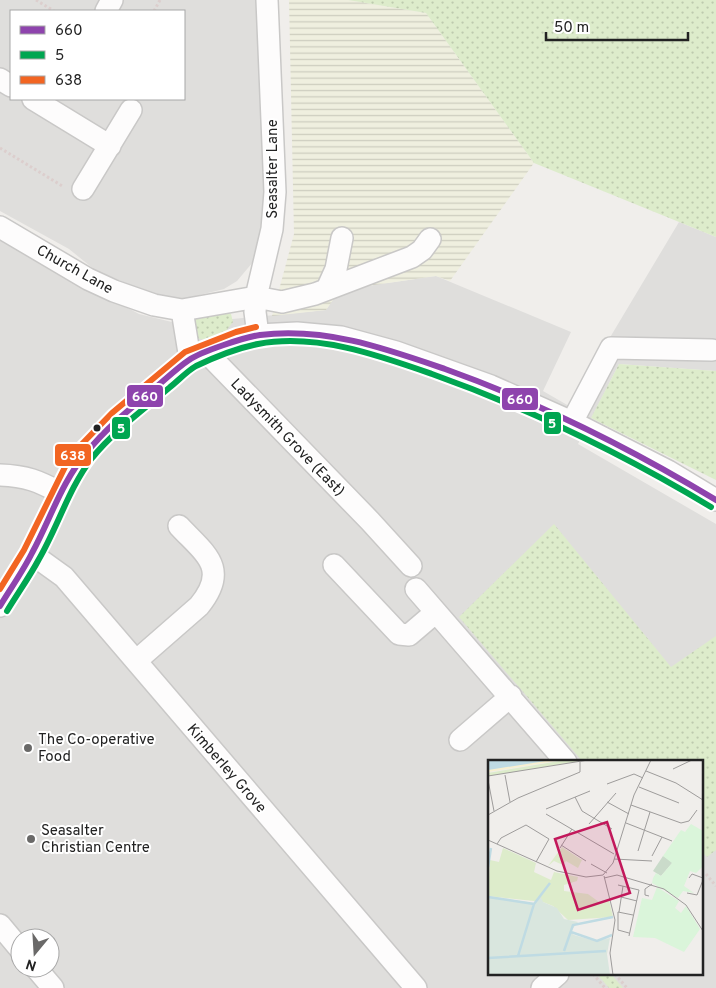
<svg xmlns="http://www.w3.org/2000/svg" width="716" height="988" font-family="Overpass,sans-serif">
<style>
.residential{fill:#dfdedc;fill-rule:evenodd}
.farmland{fill:url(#farmland-rules)}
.grass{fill:url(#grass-dots)}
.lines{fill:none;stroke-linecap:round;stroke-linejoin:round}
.minor-casing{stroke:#c9c8c7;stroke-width:24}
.path{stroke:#dccecd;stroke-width:3;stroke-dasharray:2.5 2.5;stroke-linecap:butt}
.minor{stroke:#fdfcfc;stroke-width:21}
.bus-1-casing{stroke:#fff;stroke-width:10}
.bus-2-casing{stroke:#fff;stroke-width:10}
.bus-3-casing{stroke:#fff;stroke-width:10}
.bus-1{stroke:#8e44ad;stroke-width:6}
.bus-2{stroke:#00a651;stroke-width:6}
.bus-3{stroke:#f26522;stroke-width:6}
.bus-dot{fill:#222;stroke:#fff;stroke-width:2}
.poi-dot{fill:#6a6968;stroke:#fff;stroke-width:2}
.labels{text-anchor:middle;stroke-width:4;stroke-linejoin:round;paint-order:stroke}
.street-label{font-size:15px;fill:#222;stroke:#fff}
.poi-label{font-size:15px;fill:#222;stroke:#fff;text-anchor:start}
.inset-river{fill:none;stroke:#bfdbe3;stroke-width:2.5}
.inset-road{fill:none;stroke:#9e9c9b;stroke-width:1}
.view{fill:#c2185b;fill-opacity:0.15;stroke:#c2185b;stroke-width:2.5}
.inset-edge{fill:none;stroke:#222;stroke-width:2.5}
.line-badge{stroke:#fff;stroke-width:2}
.badge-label{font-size:14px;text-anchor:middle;font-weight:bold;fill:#fff}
</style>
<defs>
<pattern id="farmland-rules" width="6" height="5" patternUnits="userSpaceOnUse" patternTransform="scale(1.25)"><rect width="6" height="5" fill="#efefdf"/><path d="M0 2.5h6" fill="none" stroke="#cdcdbf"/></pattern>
<pattern id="grass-dots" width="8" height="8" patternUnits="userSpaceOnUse" patternTransform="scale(1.25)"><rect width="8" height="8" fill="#ddeccb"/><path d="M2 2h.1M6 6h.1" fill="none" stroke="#bdcaae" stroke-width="1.8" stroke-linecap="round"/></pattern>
</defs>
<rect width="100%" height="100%" fill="#f0eeeb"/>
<path class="residential" d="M0 0H257L267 164 262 242 253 262 237 281 224 289 179 300 147 292 95 270 69 249 0 211ZM11 11H184V99H11Z
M679 222 716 237V371L619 364 578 444 716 524V988H0V234L70 277 139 314 180 324 326 310 339 290 436 276 571 332 543 391 569 406ZM490 762H702V974H490ZM20 938H50V968H20Z"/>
<path class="farmland" d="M289 0H348L426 13 534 163 450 281 436 276 340 290 326 310 272 316 294 234Z"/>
<path class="grass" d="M348 0H716V237L534 163 426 13Z
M227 312 231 314 233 322 225 332 210 341 196 338 192 321 197 318Z
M619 364 716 371V480L591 418Z
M554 524 671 667 716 636V850L707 857 702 852V762H583L459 617Z
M597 974H611L623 988H609Z"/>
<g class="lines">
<g class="minor-casing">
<path id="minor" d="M106 11 112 0
M0 79 11 86
M33 99 110 146
M83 189 131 110
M0 227 88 279 114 291 154 305 182 310 256 297 282 302 315 294 412 257 422 250 430 239
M327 289 336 269 342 238
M182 310 190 359
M258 335 255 312 256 297 272 229 275 192 267 0
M207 353 370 521 411 566
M572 422 611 348 712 350
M0 475C27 476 38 481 61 493
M32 554 64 577 416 988
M334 565 399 634 409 635 436 612
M416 589 566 762
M0 606 32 554 73 470 87 451 118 419 190 359 239 340 258 335 297 333 341 337 396 352 491 386 572 422 668 471 716 500
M136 661 199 606C230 568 205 554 179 526
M460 740 511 696
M0 925 20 949
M36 968 53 988
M542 988 558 974"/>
</g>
<path class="path" d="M36 0 54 11
M154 11 160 0
M0 148 64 187
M706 874 716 886
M593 974 605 988
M615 974 627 988"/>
<use href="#minor" class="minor"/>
<g class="bus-1-casing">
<path id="bus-1" d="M0 606C11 588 23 571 32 553 50 520 62 481 87 452 106 428 131 408 155 388 166 379 177 368 189 360 200 352 245 337 260 335 325 327 384 348 445 369 540 403 630 448 716 500"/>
</g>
<g class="bus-2-casing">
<path id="bus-2" d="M7 611C18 593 30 576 39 559 58 526 69 488 92 458 114 431 143 410 169 388 178 381 187 371 196 366 215 357 238 348 258 344 316 333 378 355 432 374 530 409 623 454 711 507"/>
</g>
<g class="bus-3-casing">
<path id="bus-3" d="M0 589 24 550 66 465 81 445 112 413 185 352 236 332 256 327"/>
</g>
<use href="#bus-1" class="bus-1"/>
<use href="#bus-2" class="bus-2"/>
<use href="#bus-3" class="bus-3"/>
</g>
<circle class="bus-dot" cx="97" cy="428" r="4.5"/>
<g class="poi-dot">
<circle cx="28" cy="748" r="5"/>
<circle cx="31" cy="839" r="5"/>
</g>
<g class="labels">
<g class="street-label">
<text transform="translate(272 169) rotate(-90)" y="5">Seasalter Lane</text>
<text transform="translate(75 269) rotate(29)" y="5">Church Lane</text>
<text transform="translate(288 437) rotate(46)" y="5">Ladysmith Grove (East)</text>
<text transform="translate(227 768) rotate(49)" y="5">Kimberley Grove</text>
</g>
<g class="poi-label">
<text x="38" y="744">The Co-operative<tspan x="38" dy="17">Food</tspan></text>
<text x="41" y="835">Seasalter<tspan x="41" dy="17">Christian Centre</tspan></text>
</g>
</g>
<g transform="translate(488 760)">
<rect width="215" height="215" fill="#f0eeeb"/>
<path d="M77 0H98L0 16V13ZM74 87 94 100 90 108 78 101 75 105 66 101 60 106ZM15 88 48 103 46 112 63 120 66 112 90 117 89 121 76 125V131L100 134 111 142 121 140 125 157 80 160 65 146 55 142 0 136 2 100 11 102Z" fill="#ddeccb"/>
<path d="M52 135 55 142 69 148 76 159 90 162 82 172 86 175 107 181 122 178 119 194 122 215H0V136L46 143Z" fill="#d9e6de"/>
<path d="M31 0H74L0 12V4Z" fill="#f8f0d0"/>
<path d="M175 96 185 102 173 116 165 111Z" fill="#cadbca"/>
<path d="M203 64 215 71V106L208 113 202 111 196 126 206 133 195 131 190 138 164 123 165 118 168 113 173 116 184 103 175 96 193 70 197 72ZM169 127 191 141 187 148 193 153 198 146 212 169 196 192 167 178 145 177 154 138 164 140Z" fill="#daf5da"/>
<path d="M0 0H64L0 10Z" fill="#bfdbe3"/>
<path class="inset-river" d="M0 107 3 88M0 137 46 144M83 172 109 181 124 175M76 191 85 165 125 157M30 196 46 144 62 123M0 198 118 191"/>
<path class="inset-road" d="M185 9 204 0M158 11 188 23 215 40M17 15 22 42M0 16 100 0M0 20 6 51M119 24 146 14 155 18M151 27 191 43M87 37 94 51 124 69M119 42 141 54M143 45 193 63 201 61 209 50M58 49 102 31M58 54 126 94M0 55 30 38 92 12V2M138 63 184 81M101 64 128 33M0 80 69 111 98 117 115 115 125 103 146 35 163 0M9 84 13 78 38 65 61 79 48 102M73 85 98 101M72 88 84 69M150 91 162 52M164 96 174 77M126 99 164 101M103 104 119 113M116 116 127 160 122 193 125 215M116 118 129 115 176 129 198 145 215 171M201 118 204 114 215 118M130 125 151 130 141 176M199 133 209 135 215 120M161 136 157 135V129L164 124M133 137 149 141M130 152V170L141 173M130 152 145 155M131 152 135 126"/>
<path class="view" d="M119 62 142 133 90 150 67 79Z"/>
<rect width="215" height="215" class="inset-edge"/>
</g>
<g class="line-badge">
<rect x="126" y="384" width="38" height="24" rx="5" fill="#8e44ad"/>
<rect x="501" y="387" width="38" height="24" rx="5" fill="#8e44ad"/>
<rect x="543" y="411" width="19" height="24" rx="5" fill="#00a651"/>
<rect x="111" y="416" width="20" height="24" rx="5" fill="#00a651"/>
<rect x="54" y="443" width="38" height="24" rx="5" fill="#f26522"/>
</g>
<g class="badge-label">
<text x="145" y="401">660</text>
<text x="520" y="404">660</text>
<text x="552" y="428">5</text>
<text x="121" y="433">5</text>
<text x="73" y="460">638</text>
</g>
<rect x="10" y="10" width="175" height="90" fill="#ffffff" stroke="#a7a7a7"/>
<rect x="20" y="26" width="25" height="8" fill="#8e44ad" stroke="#a7a7a7"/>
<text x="55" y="35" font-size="15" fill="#222222">660</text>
<rect x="20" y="51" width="25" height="8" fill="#00a651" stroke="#a7a7a7"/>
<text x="55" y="60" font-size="15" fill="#222222">5</text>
<rect x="20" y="76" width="25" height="8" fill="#f26522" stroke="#a7a7a7"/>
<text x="55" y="85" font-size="15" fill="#222222">638</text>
<g transform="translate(35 953) rotate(198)"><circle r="24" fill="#ffffff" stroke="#a7a7a7"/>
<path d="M0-4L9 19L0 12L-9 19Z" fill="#6a6968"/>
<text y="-8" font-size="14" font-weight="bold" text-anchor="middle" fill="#222222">N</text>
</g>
<path d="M546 32v8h142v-8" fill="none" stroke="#222222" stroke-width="2.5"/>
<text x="554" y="32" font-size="15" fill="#222222" stroke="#ffffff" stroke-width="4" paint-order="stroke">50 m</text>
</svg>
